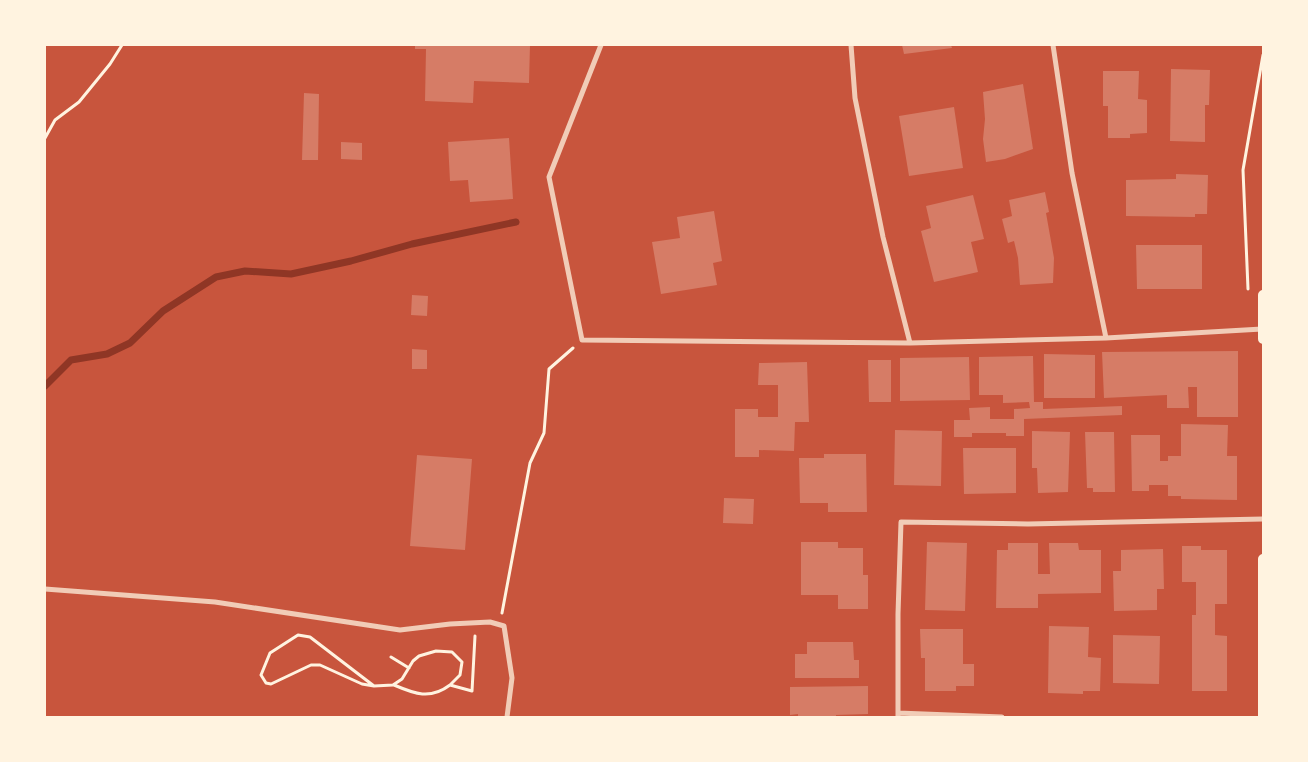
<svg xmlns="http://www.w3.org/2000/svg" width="1308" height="762" font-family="'Libre Baskerville',serif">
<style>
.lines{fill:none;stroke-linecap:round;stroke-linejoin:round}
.stream{stroke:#8f3625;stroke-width:7}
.building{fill:#d67c66}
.path{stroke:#fff3e0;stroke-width:3}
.minor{stroke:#f1ccb7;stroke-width:5}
.secondary{stroke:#fff3e0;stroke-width:10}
</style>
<rect width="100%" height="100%" fill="#c8553d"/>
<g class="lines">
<path class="stream" d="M45 386 71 360 107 354 130 343 163 311 216 277 245 271 291 274 351 261 412 244 516 222"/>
</g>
<path class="building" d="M415 45H530L529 83 474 81 473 103 425 101 426 49H415Z
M902 45H951L952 48 904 54Z
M1171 69 1210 70 1209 105H1205V142L1170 141Z
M1103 71H1139L1138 99 1147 100V133L1130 134V138H1108V106H1103Z
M1023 84 1033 149 1005 159 986 162 983 139 985 119 983 92Z
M304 93 319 94 318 160H302Z
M954 107 963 168 909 176 899 116Z
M509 138 513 199 470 202 468 180 450 181 448 142Z
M341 142 362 143V160L341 159Z
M1176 174 1208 175 1207 214H1195V217L1126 216V180L1176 179Z
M1045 192 1049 212 1046 213 1054 258 1053 283 1020 285 1018 258 1014 241 1008 243 1002 219 1012 216 1009 200Z
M973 195 984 239 971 242 978 272 934 282 921 231 931 228 926 206Z
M714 211 722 261 713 263 717 285 661 294 652 242 680 238 677 217Z
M1136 245H1202V289H1137Z
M412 295 428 296 427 316 411 315Z
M412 349 427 350V369H412Z
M1238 351V417H1197V387H1188L1189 408H1167V395L1104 398 1102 352Z
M1044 354 1095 355V398H1044Z
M1033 356 1034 402H1043V409L1122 406V415L1024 419V436H1006V433H972V437H954V420H970L969 408 990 407V419H1014V409L1030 408 1029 402 1003 403V395H979V357Z
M969 357 970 400 900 401V358Z
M868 360H891V402H869Z
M807 362 809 422H795L794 451 759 450V457H735V409H758V417H778V385H758L759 363Z
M1181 424 1228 425 1227 456H1237V500L1181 499V496H1168V485H1149V491H1132L1131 435H1160V461H1168V456H1181Z
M895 430 942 431 941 486 894 485Z
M1032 431 1070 432 1068 492 1038 493 1037 468H1032Z
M1085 432H1114L1115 492H1093V488H1087Z
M963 448H1016V493L964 494Z
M824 454H866L867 512H828V503H800L799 458H824Z
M417 455 472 459 465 550 410 546Z
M724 498 754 499 753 524 723 523Z
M801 542H838V548H863V575H868V609H838V595H801Z
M927 542 967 543 965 611 925 610Z
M1008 543H1038V574H1050L1049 543H1078L1079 550H1101V593L1038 594V608H996L997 550H1008Z
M1182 546H1201V550H1227V604H1215V635L1227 636V691H1192V615H1196V582H1182Z
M1163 549 1164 589H1157V610L1114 611 1113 571H1121V550Z
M1049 626 1089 627 1088 657 1101 658 1100 691H1083V694L1048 693Z
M920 629H963V664H974V686H956V691H925V658H921Z
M1113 635 1160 636 1159 684 1113 683Z
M807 642H853L854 660H859V678H795V654H807Z
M868 686V714L836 715V717H798V714L790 715V687Z"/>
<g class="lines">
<path class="path" d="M45 138 55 120 79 102 110 64 122 45
M1248 289 1243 170 1263 55
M502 613 530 463 544 433 549 369 573 348
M391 657 409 668
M394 685C415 694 430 700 450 685
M374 686 362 684 320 665H311L271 684 266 683 261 675 270 653 298 635 310 637 374 686 393 685 402 679 413 661 419 656 436 651 452 652 462 662 460 675 450 685 472 691 475 636"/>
<path class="minor" d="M601 45 549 177 582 340 910 343 1106 338 1262 329
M851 45 855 98 883 237 910 343
M1053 45 1072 173 1106 338
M45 589 215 602 400 630 450 624 490 622 504 626 512 678 507 717
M898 713 1002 717
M898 717V614L901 522 1028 524 1263 519"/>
<path class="secondary" d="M1263 295V339
M1263 717V559"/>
</g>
<rect width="1308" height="762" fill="none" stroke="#fff3e0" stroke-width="92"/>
</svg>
